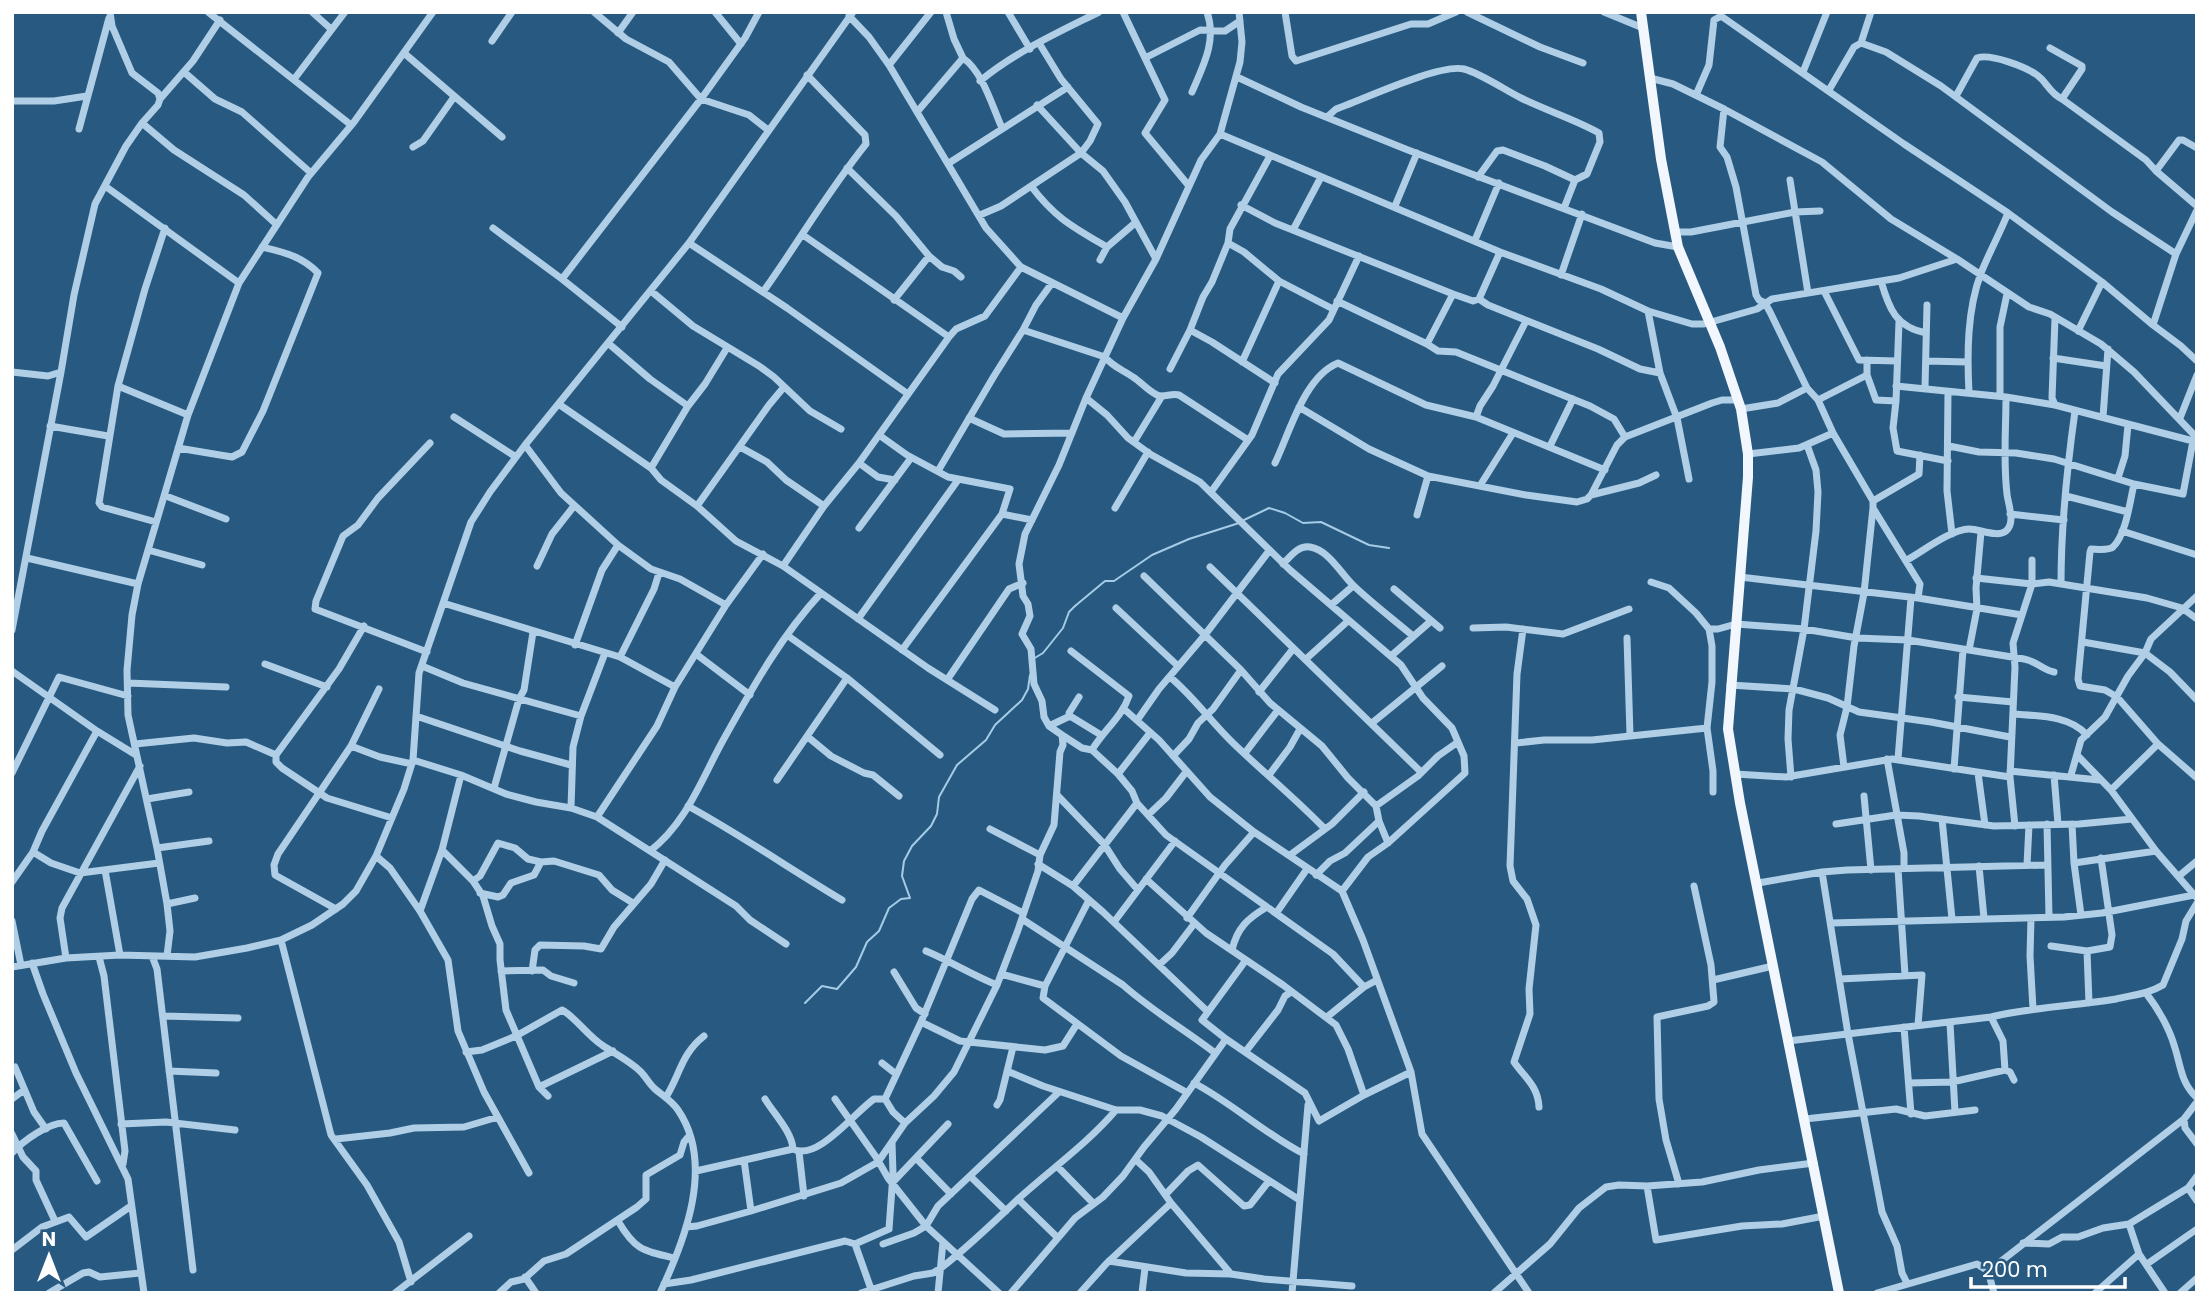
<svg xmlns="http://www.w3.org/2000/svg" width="2209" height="1305" font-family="Poppins,sans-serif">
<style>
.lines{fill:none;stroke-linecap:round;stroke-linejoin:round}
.stream{stroke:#a5cce6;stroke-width:2}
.minor{stroke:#b0cfe6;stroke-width:7}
.major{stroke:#f1f7fd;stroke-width:10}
</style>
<rect width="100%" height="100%" fill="#285a81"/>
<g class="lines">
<path class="stream" d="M1244 520 1269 508 1285 513 1303 523 1321 522 1369 545 1389 548
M1033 659 1043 653 1063 628 1069 612 1075 606 1105 581H1114L1152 555 1189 539 1239 523
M805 1003 822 986 837 989 856 967 867 942 879 931 889 908 901 899 910 898 902 876 904 861 912 846 931 826 937 814 939 797 957 765 986 740 995 725 1022 700 1028 689 1030 675"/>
<path class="minor" d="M208 12 351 125
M312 12 331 29
M594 12 626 39 669 62 701 99 749 115 768 130
M715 12 741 44
M946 12 954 39 963 58
M1008 12 1030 49
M1123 12 1165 100 1145 133 1189 186
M1285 12 1292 56 1296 61 1411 24H1428L1456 12
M1467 12 1540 47 1583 63
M1604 12 1643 28
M849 16 869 37 889 65 986 228 1021 267 1123 318
M618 33 633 12
M492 41 512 12
M1861 43 1886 52 1941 86 2112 212 2176 254
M2050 48 2082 66V69L2062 99
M404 53 502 137
M1145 58 1200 30 1225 31 1240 21
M889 65 931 12
M184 72 215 99 242 112 311 173
M1803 72 1827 12
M1237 77 1301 107 1408 150 1655 243 1678 247
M295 78 345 12
M1650 78 1673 84 1724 109 1822 162 1891 219 1957 259 2029 307 2050 314 2101 344 2134 372 2197 438
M980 81C1015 52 1059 32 1099 12
M1829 90 1854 47 1861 43 1871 12
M1192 92C1203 66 1217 41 1207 12
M1696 95 1709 65 1714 20 1721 16 1904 144 2008 213 2102 282 2153 325 2181 346 2197 361
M1956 96 1977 58C1990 53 2026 67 2037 75 2047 82 2049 93 2062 99L2146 160 2156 171 2197 206
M160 99 193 61 220 20
M12 101H54L87 96
M1037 105 1081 153 1103 171 1125 202 1156 259
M1724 109 1720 147 1727 157 1736 187 1756 295 1759 300 1765 303 1770 312 1807 388 1818 400 1833 433 1873 501V508L1920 584 1918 598
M917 112 963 58C983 72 992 106 1002 128
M1327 117 1336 109C1362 100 1440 63 1464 69 1480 73 1505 90 1521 98 1547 111 1574 119 1599 133L1600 142 1587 174 1575 180 1564 208
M142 123 174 150 244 195 276 224
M79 129 109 18
M1220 134 1500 252 1601 289 1648 311 1692 324H1704L1757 309 1772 299 1899 278 1957 259
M413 147 423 141 454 97
M949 163 1068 87
M847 168 896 216 929 256 942 267 954 271 961 277
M2156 171 2179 140H2183L2197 148
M1478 177 1497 151 1503 150 1545 166 1575 180
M1790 180 1808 293
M105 186 239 283
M1031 186C1055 218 1073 227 1107 247
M1241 205 1275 223 1453 294 1473 301 1479 299 1488 305 1598 349 1640 369 1660 373
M1395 206 1417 153
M980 215 1001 206 1081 153 1090 141 1098 124 1061 79 1039 43
M493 228 562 279 622 327
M1293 230 1321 177
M1675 232H1691L1795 212 1820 211
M803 235 949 337
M1475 240 1499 183
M689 243 787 308 908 394
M1228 243 1244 252 1279 281 1333 309
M1100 260 1107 247 1135 223
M1561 275 1582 214
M562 279 701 99 745 38 759 12
M1881 281C1889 309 1896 327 1926 333
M651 291 693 326 759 366 774 377 810 411 841 429
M1824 291 1859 360 1897 361
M763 292C798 243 828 191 866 144L865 135 807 75
M1479 299 1500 252
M894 300 929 256
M1337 301 1427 344 1438 351 1456 352 1590 406 1614 419 1625 437
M1648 311 1660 373 1677 418 1689 479
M2055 318 2052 398 2055 405
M1899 322 1896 401 1893 428 1897 451 1948 461
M2153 325 2176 254 2197 210
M1023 330 1105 357C1113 367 1123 370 1133 377 1141 382 1148 391 1157 395 1163 398 1171 393 1179 395L1248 440
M1190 330 1212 342 1275 383
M2078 331 2102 282
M608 343 650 379 688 406
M1427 344 1453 294
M2053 358 2106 366
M1867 360V375L1876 400 1896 401
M1926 361 1968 362
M1242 362 1279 281
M1170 369 1190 330 1203 297 1212 282 1228 243 1230 229 1270 156
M12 372 48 376 61 372 74 295 95 204 126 146 142 123 158 105 160 99 158 93 132 73 112 26 110 12
M118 386 188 415
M1896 386 2006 397 2055 405 2193 441 2197 439
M1925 387 1927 305
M1948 392 1947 491 1952 534
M1969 393C1967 354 1967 310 1981 273 1989 253 2000 233 2008 213
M2000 396V327L2007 294
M1086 398 1107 415 1128 438 1150 454 1200 482 1290 570 1401 665 1423 698 1452 728 1464 756 1465 773 1388 843 1368 857 1342 891
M1818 400 1867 375
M560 405 651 468 661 480 697 506 736 541 783 566 928 668 995 710
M1299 407 1369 449 1428 476 1526 495 1577 502 1587 499 1591 495 1639 483 1656 475
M1741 409 1778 403 1807 388
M454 417 516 457
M1476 417 1480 406 1493 386 1526 321
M2103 417 2108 349
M969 418 1004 434 1072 433
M2180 418 2197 375
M50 426 108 436
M879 435 907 455 948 477 1010 489 1002 514 902 650
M1134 442 1162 396
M525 445 561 493 618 545 651 569 680 579 726 605
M1550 446 1573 399
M1949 446 1979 452 2016 453 2054 459 2134 484 2183 494 2193 441
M740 447 767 462 786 480 824 506
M178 448 232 457 242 452 263 411 318 273C302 256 283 252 262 247
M1748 454 1799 448 1833 433
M859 463 878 477 895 480
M1275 463C1290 432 1304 377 1338 363L1426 405 1476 417 1605 470
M651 468 688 406 705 384 727 348
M938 471 994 376 1023 330 1036 305 1052 283
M2118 478 2125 456 2128 425
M1481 484 1513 433
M2134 484C2130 501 2126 535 2113 547 2108 551 2097 549 2091 549L2090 552 2078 679 2080 686 2105 690 2117 697 2158 744 2197 778
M1211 492 1252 435 1278 374 1329 320 1359 256
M1591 495 1617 445 1625 437 1712 403 1722 400H1738
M166 496 226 519
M2066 496 2128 512
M1873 501 1919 474 1920 455
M697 506 769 405 784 387
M1115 508 1148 452
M1002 514 1032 520
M2010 514 2064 520
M1417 515 1428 476
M156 522 102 507 99 503 118 386 145 289 165 228
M859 528 911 458
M2122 531 2197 555
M148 550 202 565
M27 558 138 584
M1907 560C1923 551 1952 529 1969 529 1980 529 1997 538 2006 531 2016 523 2008 504 2007 494 2003 462 2006 428 2006 397
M1283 564C1290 557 1298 545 1310 547 1329 550 1341 574 1354 586 1373 604 1393 619 1413 636
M537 566 552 534 574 506
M783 566 824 506 859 463 949 337 956 329 985 316 1021 267
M1210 567 1421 772
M1144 576 1241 670 1270 703 1322 746 1348 778 1376 806 1379 821 1388 843
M1740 577 1918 598 2022 615
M1976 578 2032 584 2049 582 2147 598 2182 608 2197 619
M1651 582 1669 588 1696 613 1709 629 1712 646V682L1707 728 1713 771V792
M2061 584C2061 526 2067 468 2075 411
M1394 589 1440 628
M443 603 620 657 675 687
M1331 605 1353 586
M1116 608 1178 666
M858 619 958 480
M1473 628 1506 627 1563 634 1629 609
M1523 629 1517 674 1510 866 1513 881 1527 899 1536 925 1529 989 1530 1014 1514 1062C1525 1078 1538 1086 1539 1107
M1709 629H1718L1736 624 1804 629 1857 638 1908 640 2024 659C2036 661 2043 670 2054 672
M12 630 61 372
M787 635 847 678 940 755
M1627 638 1630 735
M2083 642 2145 653 2170 672 2197 700
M575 645 602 570 618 545
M1969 650 1977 609 1976 588 1981 532
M1071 651 1129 696C1122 717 1103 731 1092 750
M427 652 315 609 316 601 343 536 358 525 378 498 430 443
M696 654 750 695
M1391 656 1431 621
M620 657 654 589 659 573
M1306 659 1348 621
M265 664 327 687
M422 666 463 683 581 716
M12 671 97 731 136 755
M1170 677C1194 697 1211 722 1233 743 1263 772 1295 798 1324 828
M947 680 1009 589 1023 583
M128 683 226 687
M1730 685 1794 689 1828 698 1859 712 1931 722 2010 737
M1259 692 1293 649
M1958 697 2013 702
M1124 709 1159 740 1210 797 1254 832 1342 891 1363 940 1411 1072 1422 1134 1529 1293
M2013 714C2038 716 2069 715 2087 735
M416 716 520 751 571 765
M1070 716 1101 735
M1138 719 1159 689 1204 636 1269 551
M1372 723 1442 666
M1049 726 1070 716 1069 713 1079 697
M1062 735 1082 748 1092 750 1118 774 1132 791 1137 803 1166 835 1333 954 1364 987
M808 737 831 756 864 773 873 775 899 796
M1516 743 1544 740H1592L1707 728
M135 744 194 738 227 743 246 742 276 755V762L282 768 327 798 392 818
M351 746 380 757 412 764
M1245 753 1278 710
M276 755 339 669 364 626
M2077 755 2111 790 2156 851 2196 897
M1173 756 1189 739 1198 723 1213 709 1241 670
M1887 759 1904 853V867
M1898 759 1911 598
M413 760 461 775 506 794 536 802 571 808 597 817 736 906 750 920 786 944
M1844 767 1840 735 1847 707 1854 646 1864 593 1873 508
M1954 769 1963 650
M2010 771 2099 780
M12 773 59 677 128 696
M1978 773 1985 825
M1118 774 1150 733
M1735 774 1786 777 1892 759 2010 777
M1269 775 1290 747 1300 729
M2054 775 2058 824
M2071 775 2081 740 2105 717 2128 676 2145 653 2151 639 2197 596
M1791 777 1788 739 1789 710 1804 629 1816 531 1818 492 1816 470 1807 445
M777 780 847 678
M494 788 519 699 524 690 533 632
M2111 790 2158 744
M1058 796 1104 844 1120 869 1138 890
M1864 796 1871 870
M147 799 189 792
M688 806C741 835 790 869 842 900
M1376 806 1418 776 1438 756 1458 742
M571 808 573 747 581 716 605 653
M1148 815 1166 798 1186 772
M597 817 657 726 675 687 726 605 763 554
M1942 819 1952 919
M1836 824 1896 815 1919 816 1994 826 2079 824 2132 819
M2047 824 2049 917
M2072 824 2074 863 2081 915
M2015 826 2010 777 2015 667 2013 643 2032 584V560
M990 829 1040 855
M157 848 209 841
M442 850 473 881 483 896 492 926 500 944V960L506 1010 539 1087 548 1096
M650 851C688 822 703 775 726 735 754 685 782 635 821 593
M33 852 51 863 80 873 159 863
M1290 855 1332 824 1364 792
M376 856 390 868 420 911 448 960 458 1031 484 1092 529 1173
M2074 863 2156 851
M1038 864 1073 886 1103 912 1207 1011
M2027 865 2029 825
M1979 866 1984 918
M1898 869 1905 975
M105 870 120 955
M1822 872 1848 1034 1882 1212 1897 1246 1902 1273 1907 1283
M1316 875 1330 861 1345 853 1379 821
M2179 876 2197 861
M1146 879 1206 933 1283 985 1336 1025 1348 1049 1364 1095
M473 881 480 876 498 843 515 848 528 859 541 862 554 861 599 875 612 890 633 903
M12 882 33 852 42 831 97 731
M1758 883 1822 872 1847 870 2047 865
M1073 886 1137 803
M480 893 498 897 503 895 511 883 534 875 541 862
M1089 900 1045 986 1043 998 1121 1056 1186 1092
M167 904 195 898
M336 909 275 875 274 865 278 854 351 746 379 689
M420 911 442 850 461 775
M1277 912 1307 869
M1187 918 1225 865 1254 832
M2031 918 2030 956 2033 1009
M1022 919 1123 985C1151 1010 1185 1030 1215 1053
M12 921 21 965
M1114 922 1175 841
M1831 923 2064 917 2102 913 2194 895
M281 940 331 1135 367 1185 399 1242 411 1282
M2051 946 2087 951 2110 947 2112 935 2101 858
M1232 950C1237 928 1248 918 1267 907
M926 951C950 961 972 975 997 985
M2087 951 2089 1003
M152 956 157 969 193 1270
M167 956 170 931 167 904 157 848 128 715 127 670 132 615 138 584 188 415 239 283 308 177 354 122 433 12
M99 957 104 976 125 1151 123 1164
M66 958 60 918 62 908 140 766
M1246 960 1202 1020 1226 1039 1305 1093 1319 1121 1364 1095 1411 1072
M32 963 43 994 76 1073 128 1179 144 1293
M1159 965 1172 953 1194 924
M12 967 66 958 120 955 195 957 247 948 281 940 312 925 343 904 356 891 376 856 404 789 413 760 419 673 471 522 490 492 525 445 689 243 853 12
M501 971 543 970 551 976 574 983
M532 971 535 950 540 945 584 946 601 949 614 927 651 884 665 860
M894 972 916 1008 925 1014
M1001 974 1045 986
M1840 979 1922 975 1918 1025
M1713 980 1773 966
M2146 993C2159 1010 2169 1027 2175 1048 2181 1067 2181 1083 2197 1098
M163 1016 238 1018
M1327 1017 1364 987 1377 980
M1991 1017 2003 1041 2005 1070
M921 1022 960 1041 1045 1050 1063 1046 1077 1024
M1950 1023 1955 1112
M1904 1027 1911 1114
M1788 1041 1991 1017C2032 1007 2074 1006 2116 999 2133 995 2148 994 2163 985L2182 939 2186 921 2197 903
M1246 1051 1278 1010 1285 996 1291 992
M466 1052 482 1050 516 1036 562 1010C573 1015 589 1037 602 1045 615 1054 630 1061 641 1072 646 1077 649 1084 655 1089 663 1096 672 1101 678 1110 715 1164 685 1240 660 1293
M882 1063 896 1074
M15 1067 34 1112 46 1129
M169 1071 216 1073
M1007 1071 1043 1086 1116 1110H1140L1162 1116 1201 1137 1298 1199
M1194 1083C1232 1103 1265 1134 1304 1154
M1909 1083 1952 1082 2005 1070 2010 1072 2014 1080
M539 1087 613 1051
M666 1097C680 1075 681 1054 704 1036
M12 1099 24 1090
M765 1099C774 1114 792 1132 793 1149
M835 1099 876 1157 888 1178 926 1226 999 1293
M885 1099 893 1112 905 1123 934 1096 954 1072 997 985 1018 930 1038 871 1040 855 1054 825 1060 752 1063 745 1062 735 1049 726 1044 717 1042 701 1034 684 1031 649 1022 634 1030 616 1028 604 1023 596 1019 564 1025 534 1059 465 1086 398 1123 318 1156 259 1201 160 1220 134 1240 62 1242 42 1239 12
M885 1099 921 1022 972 899 979 890 1023 913
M997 1105 1000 1100 1013 1047
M1805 1119 1896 1109 1925 1116 1975 1110
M2184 1119 2185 1128 2197 1144
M121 1124 166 1122 235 1130
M12 1134 23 1157 36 1171V1180L55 1221
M336 1139 390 1133 414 1128 464 1127 498 1117
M799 1152 804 1196
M12 1153C23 1141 48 1123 64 1123L97 1181
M916 1158 951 1194
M744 1160 751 1211
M1136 1160 1149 1172 1171 1203 1231 1274
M1057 1166 1093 1203
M696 1171 793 1149C817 1162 855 1112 874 1099H885
M971 1177 1006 1211
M892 1183 948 1124
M1679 1184 1666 1140 1659 1099 1657 1017 1708 1006 1714 1002 1711 965 1694 886
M1647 1186 1656 1240 1742 1226 1782 1224 1824 1216
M2188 1188 2197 1201
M1166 1194 1188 1171 1198 1165 1244 1206 1250 1205 1269 1181
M1018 1199 1057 1237
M618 1221C635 1250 643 1251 674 1258
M2129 1224 2139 1254 2165 1293
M686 1227 697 1226 751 1211 841 1183 878 1162 905 1123
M889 1229 893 1174 892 1142
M2023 1243 2049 1244 2062 1237H2078L2103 1228 2129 1224 2188 1188 2197 1176
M855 1244 889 1229
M883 1244 914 1233 926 1226 938 1206 1059 1092
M12 1250 42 1227 69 1217 86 1237 131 1206
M1109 1261 1186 1273 1231 1274 1264 1279 1352 1286
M2147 1264 2197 1229
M1988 1271 1994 1293
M525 1277 536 1293
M664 1284 691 1280 845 1241 855 1244 871 1289
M49 1293 83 1273 89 1272 100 1277 140 1273
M395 1293 469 1236
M499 1293 511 1282 524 1279 544 1261 566 1254 637 1207 646 1199V1175L680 1155 684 1142 689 1136
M861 1293 914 1276 933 1273 941 1268C968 1247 992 1224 1017 1200 1050 1170 1087 1144 1116 1110
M938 1293 943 1242
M1011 1293 1075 1218 1103 1197 1123 1176 1144 1147 1176 1109 1226 1039
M1080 1293 1106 1264 1171 1203
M1142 1293 1145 1268
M1292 1293 1308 1105
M1494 1293 1550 1244 1579 1208 1606 1187 1619 1185 1647 1186 1702 1182 1759 1170 1814 1163
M1877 1293 1977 1264 1988 1271 1991 1269 2184 1119 2197 1102
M2095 1293 2139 1254
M2180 1293 2197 1278"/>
<path class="major" d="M1641 12 1661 159 1678 247 1720 347 1741 409 1748 454V477L1728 729 1740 803 1839 1293"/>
</g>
<rect width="2209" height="1305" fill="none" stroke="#ffffff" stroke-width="28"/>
<g transform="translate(49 1256)" stroke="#285a81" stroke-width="5" paint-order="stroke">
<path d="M0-5L12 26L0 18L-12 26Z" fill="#ffffff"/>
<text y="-10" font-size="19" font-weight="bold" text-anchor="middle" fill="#ffffff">N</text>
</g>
<path d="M1971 1277v10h154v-10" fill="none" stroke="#ffffff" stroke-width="3.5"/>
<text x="1982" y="1277" font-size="21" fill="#ffffff" stroke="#285a81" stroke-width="5" paint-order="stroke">200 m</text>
</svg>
